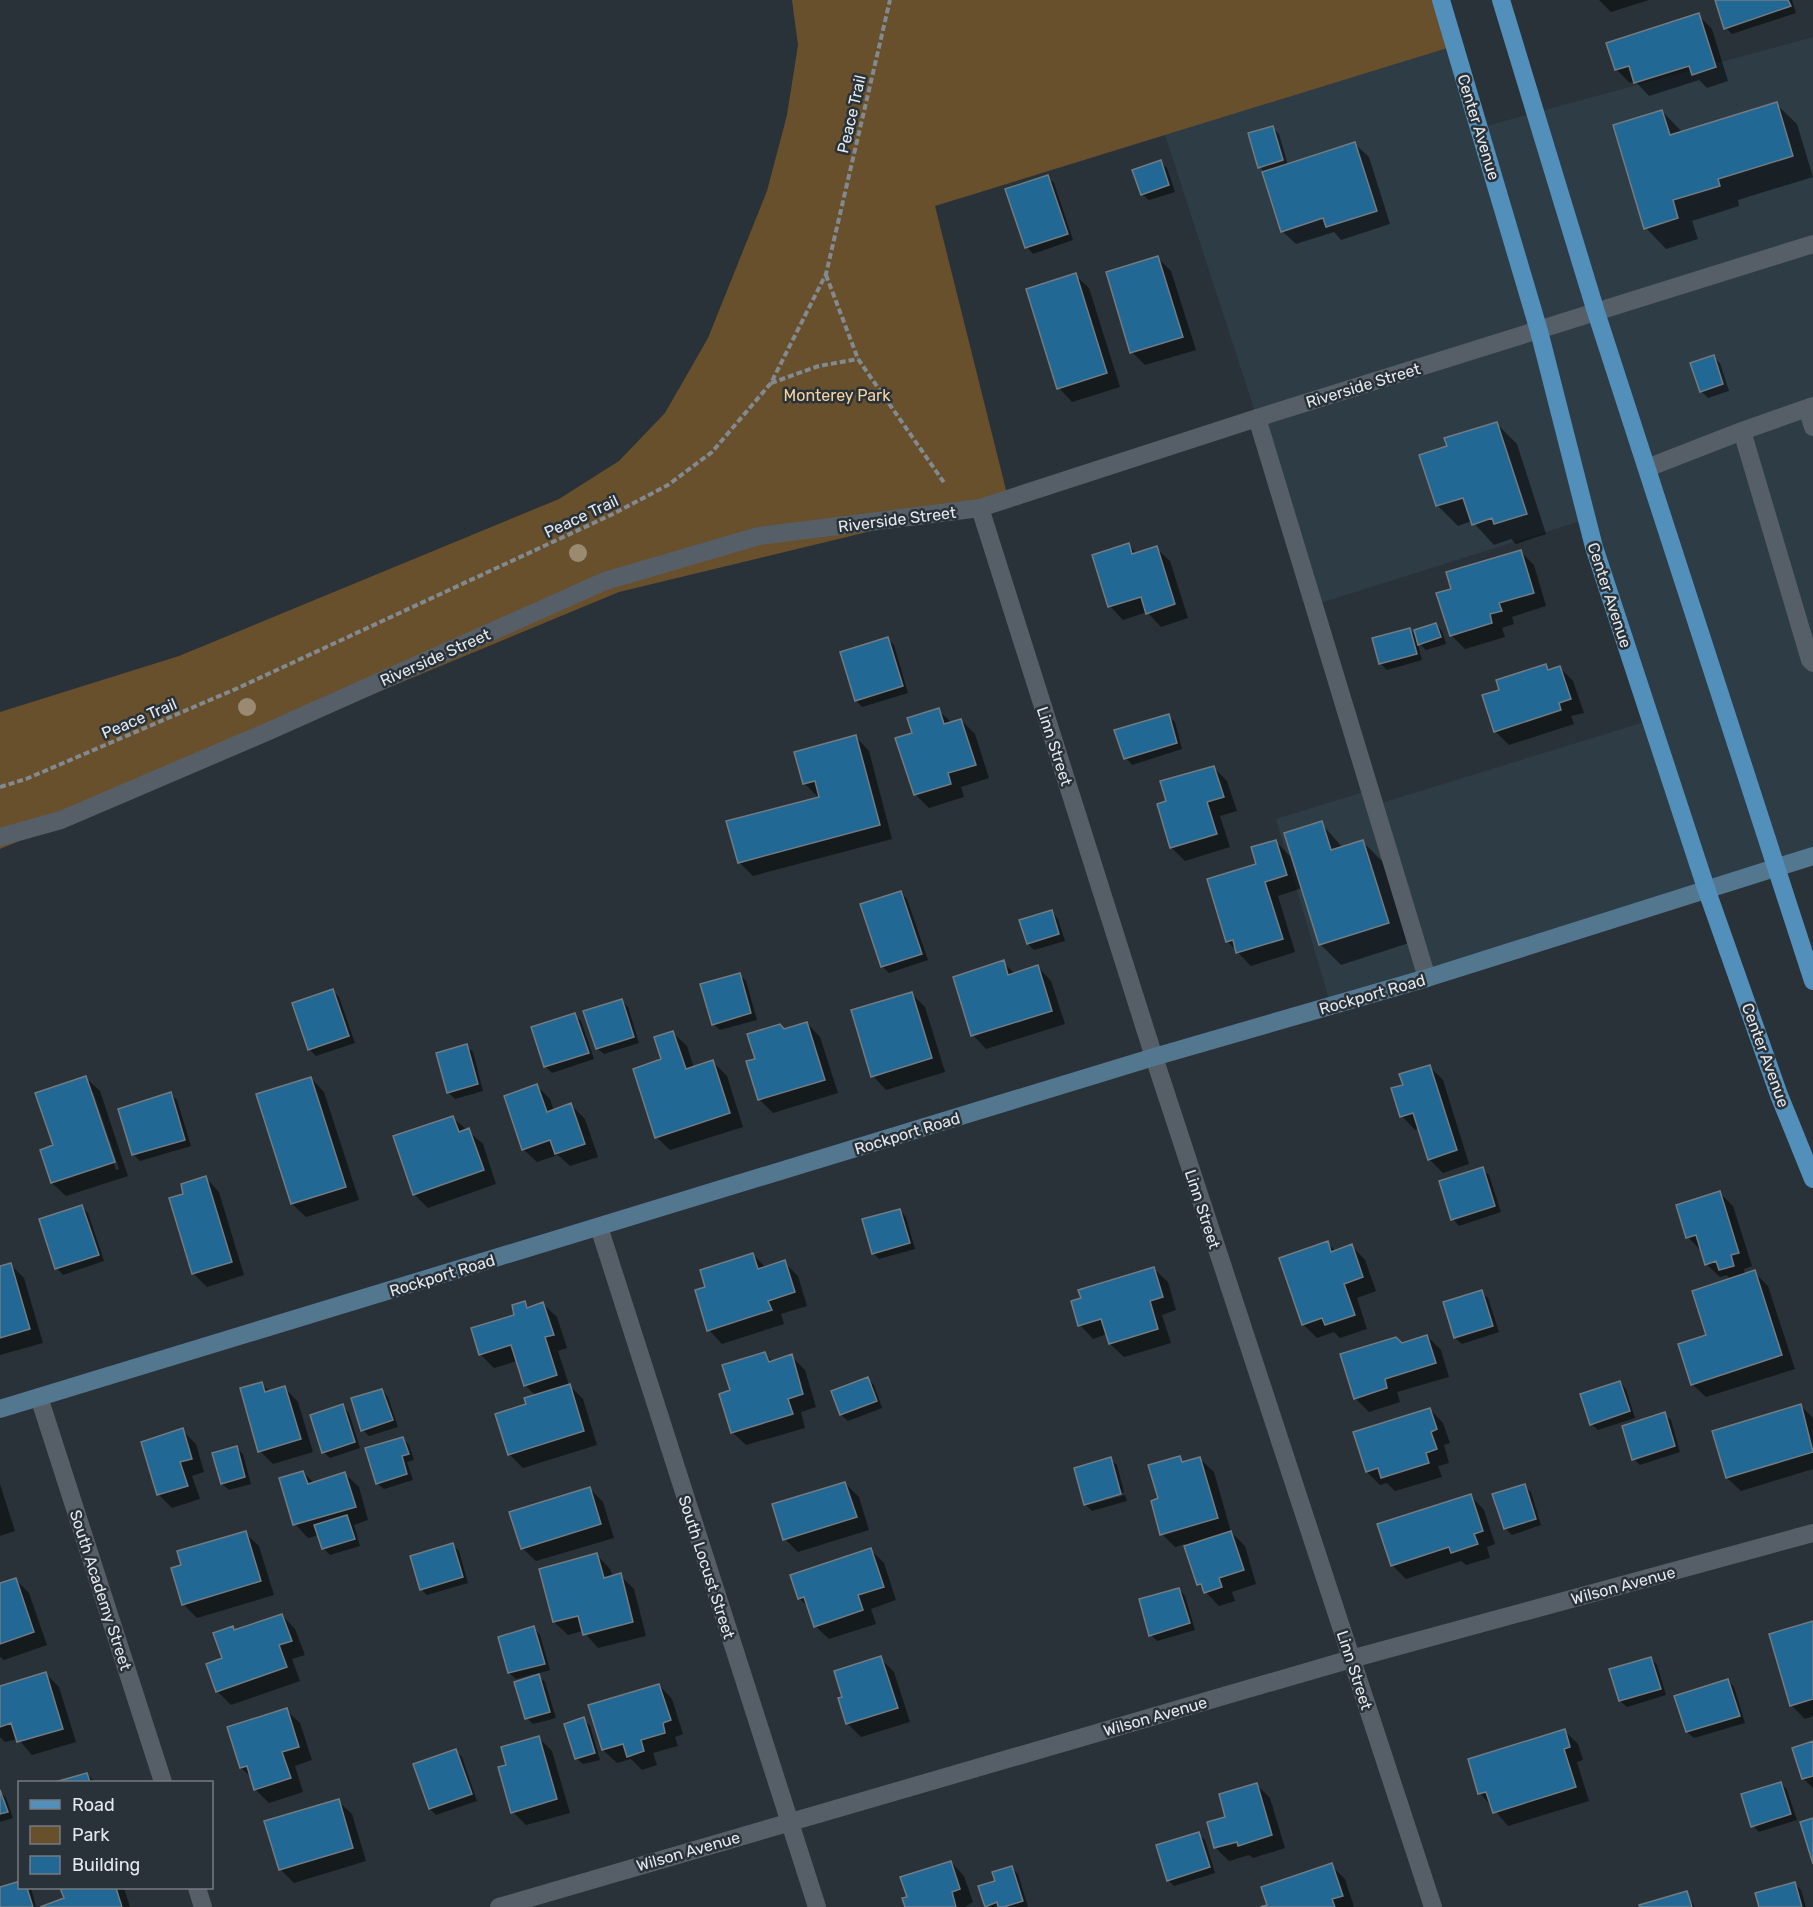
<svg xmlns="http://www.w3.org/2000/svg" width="1813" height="1907" font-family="Rubik,sans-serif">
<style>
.built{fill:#2e3c46}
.green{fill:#68502c}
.shadow{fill:#0007;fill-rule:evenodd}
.building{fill:#226895;stroke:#717b82;stroke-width:1.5}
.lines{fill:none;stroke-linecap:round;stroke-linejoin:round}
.path{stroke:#82898f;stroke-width:4;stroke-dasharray:6 3;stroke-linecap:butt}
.lane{stroke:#565f67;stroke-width:18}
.street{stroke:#565f67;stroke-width:18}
.secondary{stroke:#547790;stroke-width:18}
.primary{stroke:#528fba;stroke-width:18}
.tree{fill:#9a8a71}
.labels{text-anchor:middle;stroke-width:5;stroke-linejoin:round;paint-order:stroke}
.street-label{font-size:16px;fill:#e4e9ee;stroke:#293238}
.park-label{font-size:16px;fill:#f6d29f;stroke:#293238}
</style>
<rect width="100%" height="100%" fill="#293238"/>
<path class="built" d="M1813 37V856L1331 1006 1276 819 1370 790 1375 805 1651 720 1587 519 1314 605 1257 418 1165 135 1454 46 1479 128Z"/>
<path class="green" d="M792 0H1441L1454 46 935 206 1008 498 619 592 0 849V712L179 656 559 499 619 461 665 413 708 338 767 191 787 115 798 45Z"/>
<path class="shadow" d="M1599 0H1649L1611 12Z
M1716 0H1792L1796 13 1732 34 1726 28Z
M1698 15 1712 29 1728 81 1707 88 1699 80 1649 96 1635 81 1630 83 1616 69Z
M1776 104 1797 124 1813 177 1738 200 1739 206 1692 221 1698 239 1666 249 1646 228 1614 126 1662 111 1682 132Z
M1272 127 1279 134 1288 165 1355 144 1369 157 1390 224 1341 240 1334 232 1296 244 1282 231 1265 173 1260 167Z
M1160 162 1167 168 1175 192 1149 200 1142 194Z
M1047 176 1054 183 1073 240 1033 254 1027 247Z
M1158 258 1171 271 1196 350 1145 365 1132 352Z
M1075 275 1089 288 1120 387 1072 402 1059 388Z
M1713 357 1720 363 1729 391 1708 398 1701 391Z
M1496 423 1517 444 1546 534 1516 544 1511 539 1494 545 1472 521 1458 526 1437 505 1448 447Z
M1128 544 1137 554 1156 548 1170 561 1188 618 1161 627 1147 612 1123 620 1110 606Z
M1520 551 1534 565 1546 606 1512 617 1514 624 1502 628 1505 637 1465 649 1451 635 1453 590Z
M1436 624 1442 631 1446 644 1426 650 1417 641 1422 660 1387 670 1380 663 1409 629 1418 638Z
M888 639 894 645 908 693 862 707 856 700Z
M1546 665 1551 670 1559 667 1573 681 1584 713 1571 716 1574 724 1509 745 1495 731Z
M938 710 952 723 961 720 975 734 989 778 961 787 964 797 929 808 915 794 914 734Z
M1168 716 1175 722 1182 749 1132 765 1126 758Z
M856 737 869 751 892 839 753 876 739 862 819 798 804 783Z
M1213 767 1227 781 1237 811 1220 816 1230 847 1185 861 1171 847 1168 801Z
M1321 823 1343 848 1363 842 1383 862 1409 943 1341 965 1320 944 1302 888 1278 896 1295 952 1251 966 1227 941 1258 865 1276 842 1293 859Z
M901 893 907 899 928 960 889 973 883 967 862 905Z
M1052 912 1058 919 1065 941 1034 950 1028 944Z
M1003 962 1015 974 1038 967 1051 981 1065 1024 986 1049 973 1035Z
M739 974 746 981 757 1020 720 1030 713 1024Z
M333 991 339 997 355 1043 316 1056 309 1049Z
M911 993 925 1007 945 1072 886 1090 873 1076Z
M622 1001 628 1007 639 1043 604 1054 597 1048Z
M575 1015 581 1021 594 1059 552 1073 546 1067 533 1028Z
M807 1023 820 1037 838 1093 773 1113 760 1100 748 1062 757 1060 785 1030Z
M673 1033 687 1046 694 1068 713 1062 727 1076 743 1127 670 1150 656 1137 663 1060Z
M466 1046 473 1052 483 1091 455 1099 448 1092Z
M1429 1066 1443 1080 1469 1164 1443 1173 1429 1159 1419 1128 1415 1130 1402 1116 1405 1086Z
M86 1078 100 1091 128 1176 66 1196 52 1183 55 1146ZM90 1092H93L119 1169 116 1170Z
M311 1078 324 1092 359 1200 306 1217 292 1204Z
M537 1086 550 1099 554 1111 571 1105 585 1119 598 1157 570 1166 558 1155 537 1162 523 1149Z
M170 1094 177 1100 191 1146 140 1161 134 1155 120 1110Z
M452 1117 483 1144 496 1184 428 1208 414 1194Z
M1482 1169 1489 1175 1501 1212 1459 1226 1453 1219Z
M206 1178 219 1192 244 1275 207 1287 193 1273 185 1195Z
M1719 1192 1733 1206 1752 1266 1744 1269 1745 1275 1754 1272 1768 1286 1795 1369 1706 1397 1692 1384 1731 1280 1727 1275 1720 1277 1706 1264 1701 1251 1688 1237Z
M82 1207 88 1213 104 1261 63 1275 57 1268Z
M900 1210 906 1217 915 1249 879 1259 873 1253Z
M1328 1243 1336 1252 1352 1246 1365 1260 1376 1291 1357 1298 1367 1329 1340 1338 1334 1332 1317 1338 1303 1324Z
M753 1254 766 1268 784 1262 798 1276 807 1306 781 1314 784 1324 722 1344 709 1330 707 1288Z
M11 1265 24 1278 43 1343 0 1355V1268Z
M1154 1269 1168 1282 1176 1310 1162 1315 1171 1343 1124 1357 1110 1344 1107 1334 1093 1339 1080 1325 1083 1299Z
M1481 1292 1488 1298 1499 1332 1462 1344 1455 1338 1445 1303Z
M524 1303 530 1308 543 1304 557 1317 567 1348 558 1351 569 1385 583 1399 597 1445 523 1468 509 1454 528 1405 536 1396 525 1385 517 1361 494 1368 481 1355 473 1329 516 1316Z
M1427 1336 1441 1350 1449 1377 1397 1392 1400 1402 1369 1412 1355 1398 1402 1344Z
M765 1354 773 1362 791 1356 805 1370 816 1407 801 1412 805 1428 746 1445 732 1432V1391Z
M868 1379 874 1385 882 1408 848 1421 841 1415 833 1392Z
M1620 1382 1626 1389 1635 1418 1598 1430 1591 1424Z
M261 1383 270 1392 285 1388 298 1402 313 1452 273 1464 260 1451Z
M382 1390 388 1397 398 1427 369 1436 363 1430Z
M343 1406 349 1413 360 1448 330 1458 323 1452Z
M1801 1406 1813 1418V1469L1741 1491 1727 1478Z
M1430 1409 1443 1423 1450 1443 1444 1445 1449 1463 1438 1466 1442 1477 1395 1491 1387 1483 1380 1485 1367 1472Z
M1664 1414 1671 1420 1680 1452 1640 1465 1634 1459Z
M182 1430 196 1444 204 1472 192 1476 200 1499 172 1508 159 1495Z
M403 1438 409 1445 414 1460 407 1462 413 1480 384 1489 377 1483Z
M237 1448 243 1454 251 1484 229 1490 222 1484Z
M1180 1458 1185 1463 1200 1459 1214 1472 1231 1532 1245 1546 1256 1584 1232 1592 1235 1601 1219 1606 1198 1584 1185 1544 1175 1547 1162 1534 1160 1500Z
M1110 1459 1117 1465 1124 1492 1088 1502V1505L1125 1495 1127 1501 1092 1511 1085 1504Z
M303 1472 314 1483 345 1474 359 1487 368 1520 354 1525 360 1546 330 1555 323 1548 319 1535 308 1538 295 1524Z
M845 1483 859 1497 869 1530 798 1552 785 1539Z
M0 1484 15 1531 0 1536Z
M1524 1486 1531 1492 1541 1525 1512 1535 1505 1528Z
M590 1489 603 1502 614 1538 536 1561 522 1548Z
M1471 1496 1484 1510 1495 1544 1487 1547 1490 1558 1466 1565 1461 1561 1406 1579 1392 1565Z
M245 1533 259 1546 274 1595 197 1618 183 1604V1566Z
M453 1545 459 1551 468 1583 427 1595 421 1589Z
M871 1550 884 1563 896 1600 871 1609 876 1624 829 1639 815 1626 810 1609 799 1598Z
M597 1555 610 1569 613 1577 620 1575 634 1589 646 1636 598 1648 583 1631 568 1635 554 1622Z
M16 1580 29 1593 47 1645 4 1660 0 1657V1585Z
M1179 1589 1185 1596 1195 1630 1157 1641 1151 1635Z
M282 1615 295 1629 305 1655 292 1659 300 1681 231 1705 217 1691 233 1628 236 1631Z
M1813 1623V1716L1805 1719 1791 1705Z
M534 1628 540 1635 550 1670 536 1674 545 1682 556 1718 533 1724 527 1718 534 1674 516 1679 509 1673Z
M880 1658 894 1672 910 1722 861 1737 848 1724 840 1699 844 1698Z
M1651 1658 1657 1665 1666 1695 1627 1707 1620 1701Z
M46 1674 59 1687 76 1742 32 1755 18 1739 5 1742 0 1737V1695Z
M1728 1680 1734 1687 1745 1723 1694 1738 1687 1732Z
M659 1685 672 1699 683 1734 675 1737 678 1746 653 1753 657 1765 642 1770 631 1759 617 1763 603 1750Z
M286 1710 300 1723 312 1760 295 1766 303 1792 269 1803 255 1789 252 1778 241 1768Z
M583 1719 590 1726 600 1760 583 1764 576 1758Z
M1565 1731 1578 1744 1583 1760 1577 1762 1589 1801 1508 1826 1480 1793Z
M538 1737 552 1751 570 1813 526 1825 513 1812Z
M1813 1743V1788L1803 1778Z
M456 1751 462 1757 477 1801 436 1815 430 1809Z
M87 1774 95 1782H60Z
M1781 1783 1787 1790 1797 1820 1759 1832 1753 1826Z
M1257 1785 1270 1798 1285 1848 1253 1858 1249 1855 1229 1861 1215 1847 1227 1818Z
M0 1791 6 1798 13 1818 0 1822Z
M338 1801 352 1814 366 1861 294 1883 280 1869Z
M1198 1834 1205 1840 1215 1873 1174 1886 1168 1880Z
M951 1862 964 1876 973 1902 965 1907H906L909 1898Z
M1331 1865 1345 1879 1354 1907H1265Z
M1012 1868 1018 1874 1028 1907H987L997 1882Z
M1795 1884 1801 1890 1806 1907H1761Z
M0 1888H31L36 1907H0Z
M67 1888H124L130 1907H42L65 1899 62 1889Z
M1686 1893 1695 1907H1642Z"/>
<path class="building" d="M1715 0H1788L1791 6 1724 29Z
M1699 13 1716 67 1692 75 1689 66 1634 83 1629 66 1615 70 1606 43Z
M1777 102 1793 156 1718 179 1720 186 1673 200 1678 218 1644 229 1613 125 1662 110 1670 135Z
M1273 126 1283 160 1258 168 1248 133Z
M1355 142 1377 211 1326 227 1323 218 1281 232 1262 172Z
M1161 160 1169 185 1141 195 1132 170Z
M1048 175 1068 234 1025 248 1005 189Z
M1158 256 1183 337 1130 353 1106 272Z
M1076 273 1107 373 1057 389 1026 289Z
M1714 355 1723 384 1700 392 1690 363Z
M1497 422 1527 514 1494 524 1492 518 1472 525 1463 498 1436 506 1419 455 1447 446 1444 438Z
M1129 543 1132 554 1157 546 1175 604 1146 614 1141 597 1108 607 1092 555Z
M1521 550 1534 593 1499 603 1502 611 1490 614 1492 623 1450 636 1436 593 1451 589 1446 572Z
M1436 623 1441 637 1418 645 1414 630Z
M1410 628 1417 654 1379 664 1372 638Z
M888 637 903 686 855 701 840 652Z
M1546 664 1548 670 1560 666 1571 699 1559 703 1561 710 1494 732 1482 695 1499 690 1496 680Z
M939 708 944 724 961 719 976 765 948 773 951 784 914 795 895 738 912 733 907 718Z
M1169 714 1177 743 1124 759 1114 730Z
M856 735 880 825 738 863 726 821 819 797 815 781 803 784 794 752Z
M1214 766 1224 797 1207 802 1217 834 1170 848 1157 804 1166 801 1160 781Z
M1322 821 1331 850 1363 840 1389 923 1319 945 1284 833Z
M1276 840 1287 875 1265 882 1283 939 1236 953 1233 940 1226 942 1207 879 1256 864 1251 847Z
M901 891 922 954 881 967 860 904Z
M1052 910 1059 934 1027 944 1019 920Z
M1004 960 1008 975 1038 965 1052 1011 971 1036 953 977Z
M740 973 751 1013 712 1025 700 984Z
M333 989 349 1036 308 1050 292 1003Z
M912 992 932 1058 871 1077 851 1010Z
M622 999 634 1037 596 1049 583 1011Z
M575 1013 589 1053 544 1067 531 1027Z
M807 1022 825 1080 758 1100 746 1061 755 1059 747 1034 780 1024 784 1029Z
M673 1031 686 1069 713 1060 730 1113 655 1138 633 1069 661 1059 654 1037Z
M467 1044 478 1084 447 1093 436 1053Z
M1430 1065 1457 1150 1428 1160 1413 1113 1400 1117 1391 1088 1403 1085 1399 1074Z
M86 1076 115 1162 51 1183 40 1150 53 1145 35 1093Z
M311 1077 346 1187 291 1204 256 1094Z
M537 1084 547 1112 571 1103 585 1144 555 1154 550 1140 522 1150 504 1096Z
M171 1092 185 1140 132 1155 118 1109Z
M453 1116 459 1132 469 1128 484 1170 413 1195 393 1136Z
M1483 1167 1495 1206 1451 1220 1439 1181Z
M206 1176 232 1262 192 1274 169 1198 183 1194 181 1184Z
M1720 1191 1739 1253 1731 1255 1734 1266 1719 1270 1716 1261 1705 1265 1696 1235 1686 1238 1676 1205Z
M82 1205 99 1255 55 1269 39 1219Z
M900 1209 910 1243 872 1254 862 1219Z
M1328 1241 1331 1252 1352 1244 1363 1277 1344 1284 1355 1315 1325 1325 1322 1318 1302 1325 1279 1258Z
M753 1253 758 1269 785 1260 795 1292 768 1301 772 1310 707 1331 695 1290 705 1287 700 1270Z
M11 1263 30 1329 0 1338V1266Z
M1154 1267 1163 1297 1150 1301 1158 1329 1109 1344 1101 1319 1078 1326 1071 1301 1081 1298 1078 1290Z
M1755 1270 1782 1355 1691 1385 1678 1344 1706 1335 1692 1291Z
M1482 1290 1493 1326 1454 1338 1443 1302Z
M525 1301 527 1308 543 1302 554 1335 545 1337 557 1375 524 1386 511 1345 479 1355 471 1328 514 1315 512 1305Z
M1427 1335 1436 1363 1385 1379 1387 1388 1354 1399 1340 1354 1396 1337 1402 1343Z
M765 1352 769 1362 792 1354 803 1394 788 1399 793 1414 731 1433 719 1394 730 1390 722 1365Z
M868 1377 877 1401 840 1415 831 1391Z
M1620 1381 1630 1411 1590 1425 1580 1394Z
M262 1382 265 1392 285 1386 301 1439 258 1452 240 1388Z
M570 1384 584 1431 508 1455 495 1414 526 1404 524 1398Z
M382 1389 393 1420 361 1431 351 1398Z
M343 1404 355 1442 322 1453 310 1415Z
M1801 1404 1813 1452 1726 1478 1712 1431Z
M1430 1408 1437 1429 1431 1432 1437 1449 1426 1453 1429 1463 1381 1478 1378 1468 1366 1472 1353 1432Z
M1665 1412 1675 1446 1632 1460 1622 1426Z
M183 1428 192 1459 180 1462 188 1486 157 1495 141 1442Z
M403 1437 409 1454 402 1456 407 1474 376 1484 365 1448Z
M237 1446 245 1477 221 1484 212 1453Z
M1180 1456 1182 1462 1200 1457 1218 1518 1160 1535 1151 1501 1158 1498 1148 1465Z
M1111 1457 1121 1494 1084 1505 1074 1468Z
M303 1471 308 1484 345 1472 356 1507 293 1525 279 1478Z
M845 1482 857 1517 783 1540 772 1504Z
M1525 1484 1536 1519 1504 1529 1492 1494Z
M590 1487 601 1524 521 1549 509 1512Z
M1471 1494 1483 1531 1474 1534 1478 1544 1451 1553 1449 1547 1391 1566 1377 1524Z
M347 1515 355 1539 322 1549 314 1525Z
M246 1531 261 1581 182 1605 171 1568 181 1565 177 1551Z
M1231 1531 1244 1570 1219 1578 1222 1587 1204 1593 1201 1584 1197 1585 1184 1546Z
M453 1543 463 1577 420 1590 410 1556Z
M871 1548 884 1587 858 1595 863 1610 814 1627 804 1597 798 1599 790 1575Z
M597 1553 604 1578 621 1573 633 1622 583 1635 578 1616 553 1622 539 1569Z
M16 1578 34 1632 0 1644V1583Z
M1179 1588 1190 1623 1149 1636 1139 1599Z
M282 1614 292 1641 279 1645 287 1667 216 1692 206 1664 222 1658 213 1633 233 1626 234 1630Z
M1813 1621V1699L1790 1706 1769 1634Z
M534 1626 545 1664 508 1673 498 1637Z
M881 1656 898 1708 846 1724 838 1698 842 1697 834 1671Z
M1651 1657 1661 1689 1619 1701 1609 1669Z
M46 1672 63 1729 17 1742 11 1723 0 1727V1686Z
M539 1674 550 1712 525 1719 514 1682Z
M1728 1679 1740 1716 1686 1732 1674 1696Z
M659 1684 671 1720 663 1723 665 1733 641 1740 644 1751 627 1757 623 1744 602 1750 588 1705Z
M287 1708 299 1747 282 1752 291 1778 254 1790 247 1766 240 1768 227 1727Z
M584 1717 595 1753 575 1759 564 1724Z
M1565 1729 1570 1747 1564 1749 1576 1787 1493 1813 1486 1792 1478 1794 1468 1759Z
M539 1736 557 1799 511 1813 498 1767 506 1765 501 1747Z
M1813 1741V1776L1802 1779 1792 1748Z
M456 1749 472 1794 429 1809 413 1764Z
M87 1773 90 1782H55Z
M1781 1782 1791 1814 1751 1827 1741 1794Z
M1257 1783 1272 1835 1238 1846 1237 1842 1214 1848 1207 1822 1225 1817 1219 1794Z
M0 1790 8 1812 0 1814Z
M339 1799 353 1848 279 1870 264 1821Z
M1813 1818V1864L1800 1822Z
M1199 1832 1210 1867 1167 1881 1156 1845Z
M951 1861 960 1889 952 1892 956 1907H905L902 1898 907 1897 900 1877Z
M1332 1863 1343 1896 1332 1899 1335 1907H1260L1267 1905 1261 1887Z
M1012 1866 1023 1901 1004 1907H998L997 1902 985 1907 978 1886 995 1881 992 1872Z
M20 1881V1888H27L33 1907H0V1887Z
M1795 1882 1802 1907H1759L1755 1893Z
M60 1888H116L122 1907H40L64 1898Z
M1687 1891 1692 1907H1640L1639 1905Z"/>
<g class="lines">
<path class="path" d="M826 275 858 359 945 484
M771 383 819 366 858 359
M0 787 26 779 238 688 613 514 668 485 712 452 771 383 826 274 890 0"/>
<path class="lane" d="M1807 408 1813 427
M1257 418 1427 978
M1742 431 1813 406
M1647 468 1742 431 1810 660 1813 663"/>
<path class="street" d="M980 508 1154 1057 1433 1907
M0 837 61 820 269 731 605 581 759 536 980 508 1257 418 1813 244
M599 1227 817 1907
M39 1397 163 1782
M197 1888 203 1907
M499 1907 1351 1659 1813 1533"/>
<path class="secondary" d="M0 1409 1154 1057 1427 978 1813 856"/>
<path class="primary" d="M1441 0 1539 331 1594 547 1707 891 1779 1095 1813 1179
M1501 0 1596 312 1813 981"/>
</g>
<g class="tree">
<circle cx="578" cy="553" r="9"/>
<circle cx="247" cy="707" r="9"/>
</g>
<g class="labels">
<g class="street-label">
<text transform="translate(851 114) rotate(-77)" y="6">Peace Trail</text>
<text transform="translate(1479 127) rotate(73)" y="6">Center Avenue</text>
<text transform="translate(1363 385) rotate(-17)" y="6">Riverside Street</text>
<text transform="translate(581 516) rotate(-25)" y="6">Peace Trail</text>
<text transform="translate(897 519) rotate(-7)" y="6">Riverside Street</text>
<text transform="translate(1610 595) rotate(72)" y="6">Center Avenue</text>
<text transform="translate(435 657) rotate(-24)" y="6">Riverside Street</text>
<text transform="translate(139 718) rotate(-23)" y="6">Peace Trail</text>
<text transform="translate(1055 746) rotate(72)" y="6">Linn Street</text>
<text transform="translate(1372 994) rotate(-16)" y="6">Rockport Road</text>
<text transform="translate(1766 1055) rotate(70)" y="6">Center Avenue</text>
<text transform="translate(907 1133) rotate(-17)" y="6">Rockport Road</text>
<text transform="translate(1203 1209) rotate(72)" y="6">Linn Street</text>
<text transform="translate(442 1275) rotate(-17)" y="6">Rockport Road</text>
<text transform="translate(707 1567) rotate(72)" y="6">South Locust Street</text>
<text transform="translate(1623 1585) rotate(-15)" y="6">Wilson Avenue</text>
<text transform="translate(101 1590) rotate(72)" y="6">South Academy Street</text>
<text transform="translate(1355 1670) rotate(72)" y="6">Linn Street</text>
<text transform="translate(1155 1716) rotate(-16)" y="6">Wilson Avenue</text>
<text transform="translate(688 1851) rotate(-16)" y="6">Wilson Avenue</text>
</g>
<g class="park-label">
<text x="837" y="401">Monterey Park</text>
</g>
</g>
<rect x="18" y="1781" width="195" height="108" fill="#293238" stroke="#747b81" stroke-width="1.5"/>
<rect x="30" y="1800" width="30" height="9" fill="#528fba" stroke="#747b81" stroke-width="1.5"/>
<text x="72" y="1811" font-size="18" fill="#e4e9ee">Road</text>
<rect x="30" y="1826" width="30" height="18" fill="#68502c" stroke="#747b81" stroke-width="1.5"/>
<text x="72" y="1841" font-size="18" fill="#e4e9ee">Park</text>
<rect x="30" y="1856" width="30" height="18" fill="#226895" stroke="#747b81" stroke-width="1.5"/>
<text x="72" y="1871" font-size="18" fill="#e4e9ee">Building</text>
</svg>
